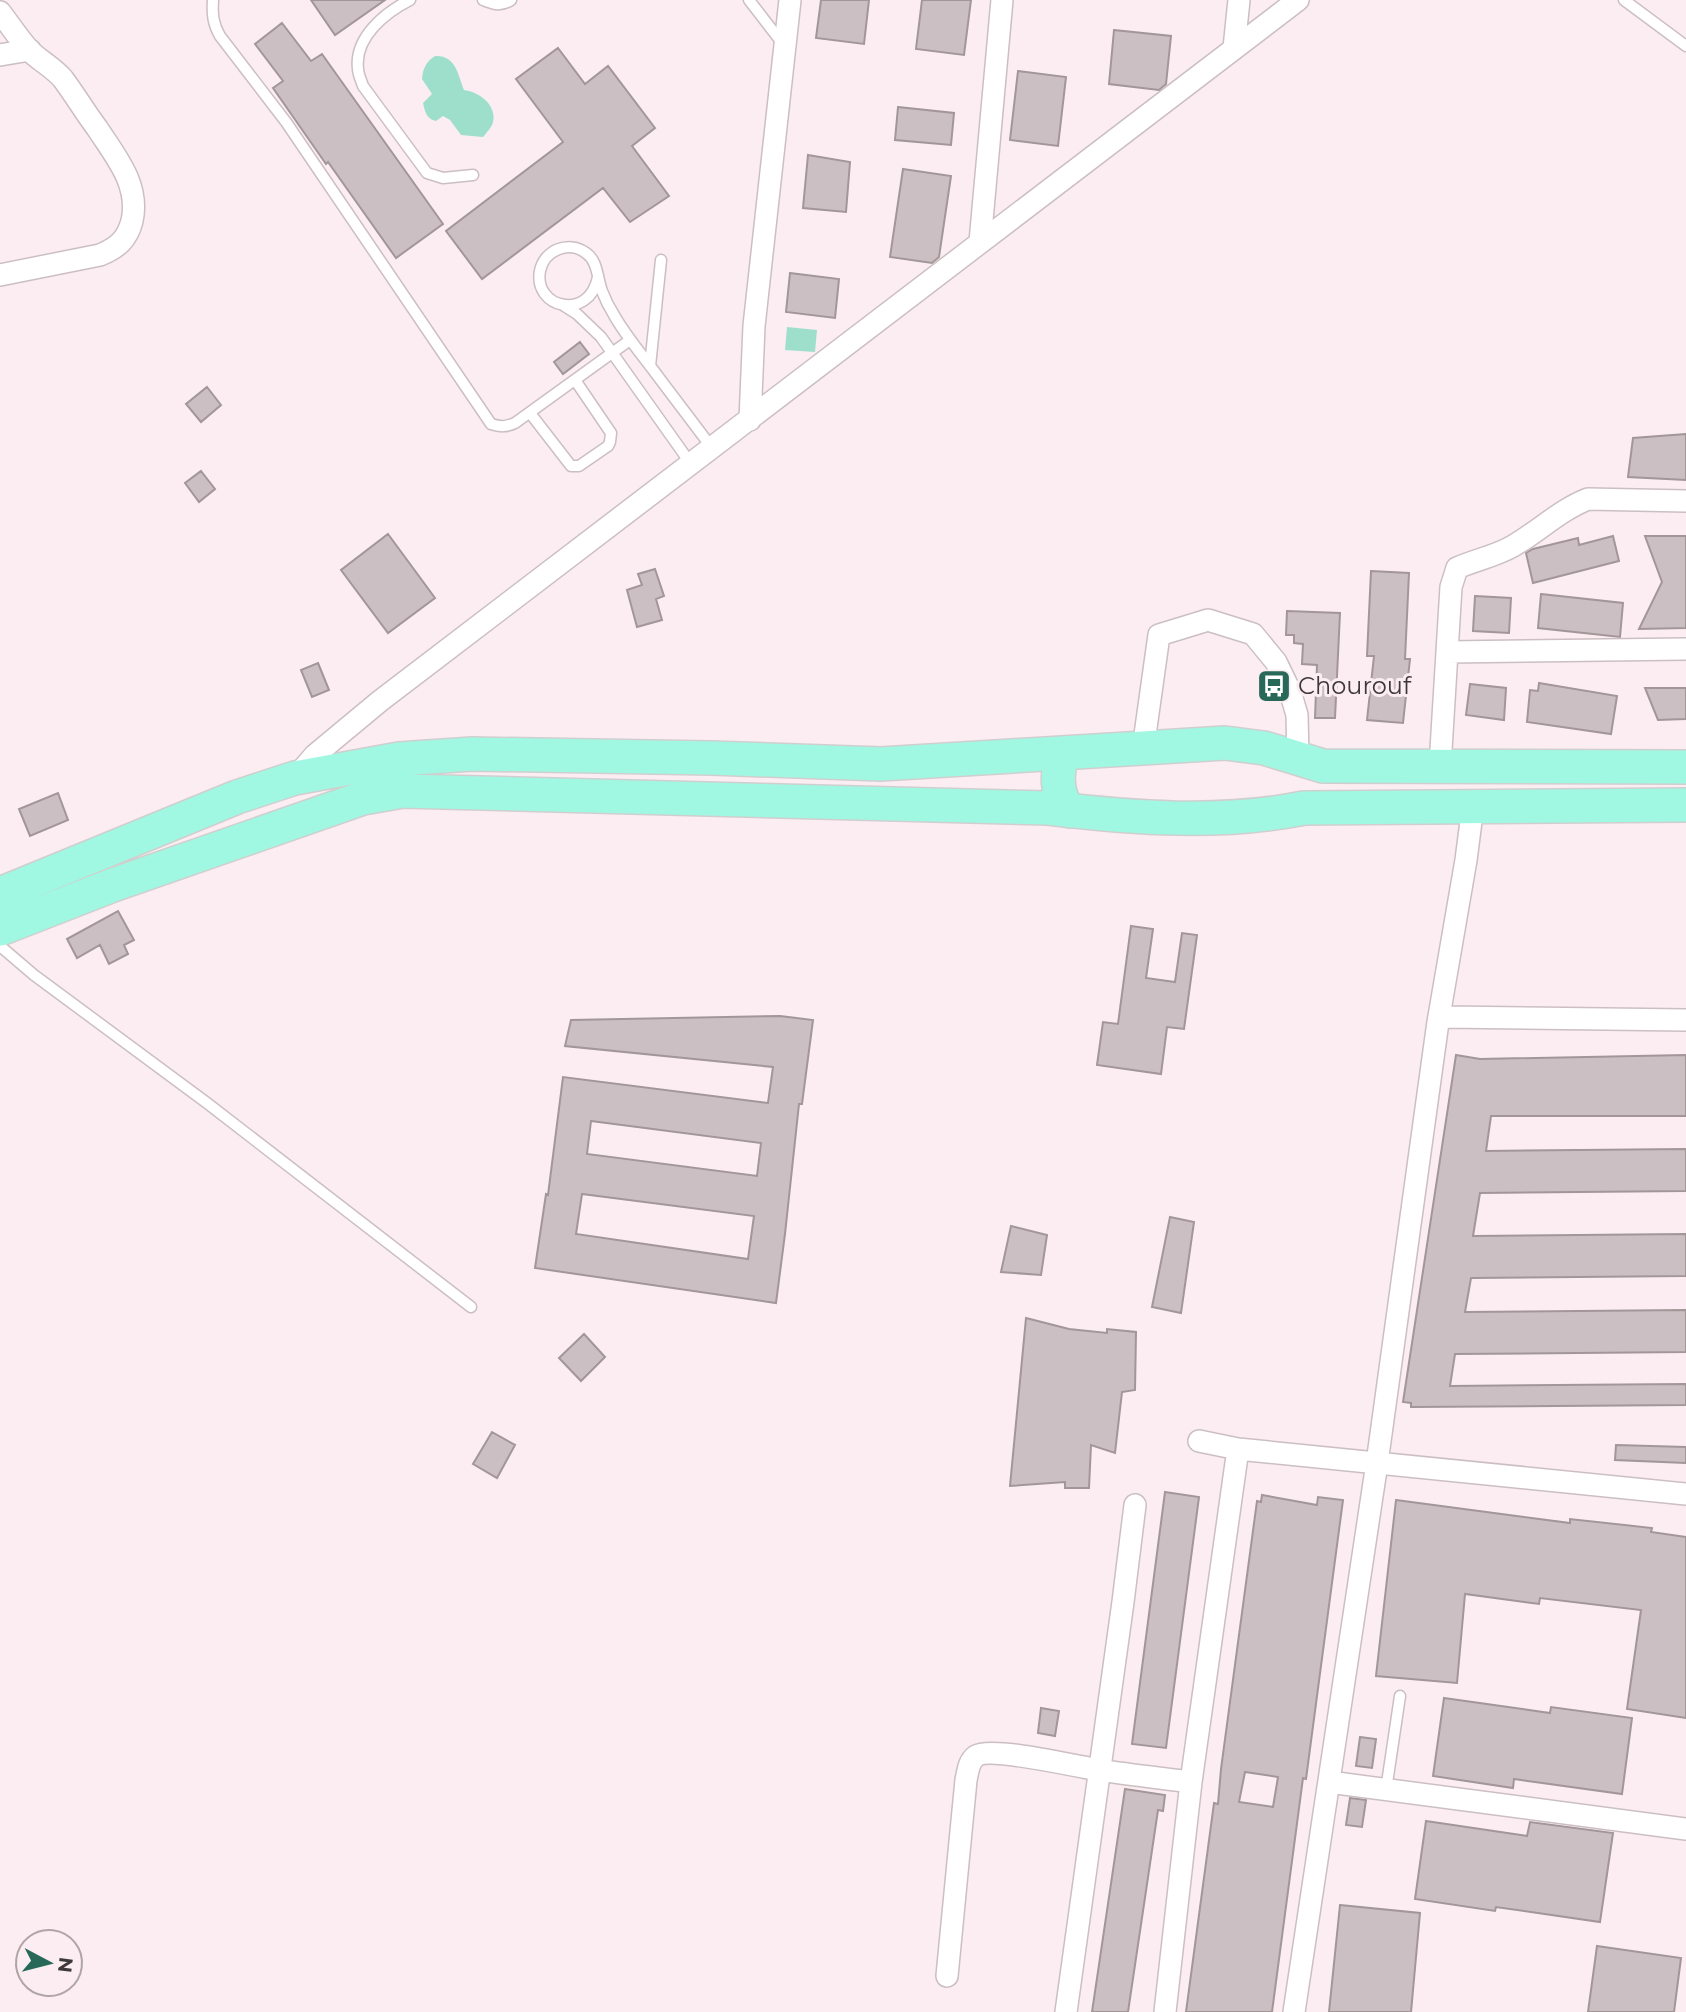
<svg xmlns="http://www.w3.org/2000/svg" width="1686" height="2012" font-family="Montserrat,sans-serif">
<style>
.water{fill:#9edfcb}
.building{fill:#ccbfc3;stroke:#a29699;stroke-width:2;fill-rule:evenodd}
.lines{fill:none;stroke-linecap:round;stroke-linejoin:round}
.service-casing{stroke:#ccbfc2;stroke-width:13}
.minor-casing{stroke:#ccbfc2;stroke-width:24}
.primary-casing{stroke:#d0cfcf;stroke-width:36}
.service{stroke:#fff;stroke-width:10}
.minor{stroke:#fff;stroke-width:21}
.primary{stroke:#a0f8e2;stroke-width:33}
.labels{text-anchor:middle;stroke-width:6;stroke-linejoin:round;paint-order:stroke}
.poi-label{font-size:24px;fill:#3d3839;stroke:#fbedf1;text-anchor:start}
</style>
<rect width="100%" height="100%" fill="#fbedf1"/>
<path class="water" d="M435 56C456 55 458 75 464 90 478 92 497 104 493 122 492 127 486 133 483 137L461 135 450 120 443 116 436 121C426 119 425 111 423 103L432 94 422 79C423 68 426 62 435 56Z
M787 327 817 330 815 352 785 350Z"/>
<path class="building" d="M311 0H385L335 35Z
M821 0H869L864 44 816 38Z
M922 0H971L964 55 916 49Z
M282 23 311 61 322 54 443 224 396 258 328 162 326 164 273 88 283 81 255 44Z
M1114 30 1171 36 1166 84 1159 90 1109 84Z
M558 48 585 84 608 66 655 128 632 146 669 196 630 222 603 188 482 279 446 231 563 142 516 79Z
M1018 71 1066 77 1058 146 1010 140Z
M898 107 954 113 951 145 895 140Z
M808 155 850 162 846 212 803 208Z
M903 169 951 176 939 257 932 263 890 257Z
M790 273 839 279 835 318 786 312Z
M580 342 589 354 563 374 554 362Z
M207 387 221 405 201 422 186 404Z
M1686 434V480L1628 477 1633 438Z
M201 471 215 489 199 502 185 483Z
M388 534 435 598 388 633 341 570Z
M1613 536 1619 561 1533 583 1526 553 1533 549 1578 538 1579 545Z
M1645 536H1686V628L1639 629 1662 582Z
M655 569 664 596 656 599 662 620 637 627 627 590 642 585 638 574Z
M1371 571 1409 573 1405 659H1410L1403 723 1367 720 1374 656H1367Z
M1541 594 1623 603 1620 637 1538 628Z
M1475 596 1511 598 1509 633 1473 631Z
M1287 611 1340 613 1335 718H1315L1317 665 1302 664 1303 644 1294 643V635H1286Z
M318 663 329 690 312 697 301 670Z
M1539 683 1617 696 1611 734 1527 722 1530 690 1538 691Z
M1470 684 1506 688 1504 720 1466 715Z
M1645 688H1686V719L1658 720Z
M58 793 68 820 30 836 19 809Z
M118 911 134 940 124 945 128 954 109 964 100 945 77 958 67 939Z
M1131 926 1153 929 1146 978 1175 982 1182 933 1197 935 1184 1029 1167 1027 1161 1074 1097 1065 1103 1022 1118 1024Z
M780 1016 813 1020 802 1104H799L785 1234 776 1303 535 1268 546 1194 548 1195 563 1077 768 1103 773 1067 565 1046 571 1020ZM591 1121 761 1143 757 1176 587 1154ZM582 1194 754 1216 748 1259 576 1234Z
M1456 1055 1480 1059 1686 1055V1116H1491L1486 1151 1686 1149V1191L1480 1193 1473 1236 1686 1234V1276L1471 1278 1465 1312 1686 1310V1352L1455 1354 1450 1386 1686 1384V1405L1411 1407V1403L1403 1402Z
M1170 1217 1194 1222 1181 1313 1152 1307Z
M1011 1226 1047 1235 1041 1275 1001 1272Z
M1026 1318 1069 1329 1107 1333V1329L1136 1332 1135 1390 1122 1392 1115 1453 1091 1445 1089 1488H1065V1482L1010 1486Z
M584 1334 605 1357 581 1381 559 1358Z
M492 1432 515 1445 497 1478 473 1464Z
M1616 1445 1686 1447V1463L1615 1460Z
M1165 1492 1199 1497 1166 1748 1132 1744Z
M1262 1495 1317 1505 1318 1497 1343 1500 1306 1779 1303 1778 1272 2012H1186L1214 1803 1218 1804 1221 1769 1257 1501 1261 1502ZM1245 1772 1278 1777 1273 1807 1239 1802Z
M1396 1500 1570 1523V1519L1652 1528 1651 1532 1686 1537V1718L1627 1709 1641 1610 1540 1598 1539 1604 1465 1594 1457 1683 1376 1676Z
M1444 1698 1550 1713 1551 1707 1632 1718 1622 1794 1514 1779 1513 1788 1433 1776Z
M1041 1708 1059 1711 1055 1736 1038 1733Z
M1360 1737 1376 1739 1372 1768 1356 1766Z
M1125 1789 1165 1795 1163 1811 1158 1810 1128 2012H1092Z
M1350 1798 1366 1800 1362 1827 1346 1825Z
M1426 1821 1527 1836 1530 1822 1613 1833 1600 1922 1496 1907 1495 1911 1415 1899Z
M1340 1905 1420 1913 1411 2012H1329Z
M1597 1946 1681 1958 1674 2012H1588Z"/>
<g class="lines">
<g class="service-casing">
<path id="service" d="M213 0C212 14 213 24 220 36L286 122 491 424C500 427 506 427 515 423L630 340
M410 0C386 12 354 37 358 69 358 74 361 80 363 86L427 173 443 178 473 175
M483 0C494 4 500 7 511 0
M749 0 783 44
M1624 0 1686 46
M598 277C589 322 533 308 540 271 544 250 569 240 586 253 598 261 597 278 602 291 605 299 609 307 614 315 624 333 638 350 651 367 671 394 692 421 712 448
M563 305 577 314 601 337 691 464
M650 366 661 260
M530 413 571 466H579L608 446 610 442 611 433 575 380
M0 946 34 975 207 1103 471 1307
M1386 1790 1400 1696"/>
</g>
<g class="minor-casing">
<path id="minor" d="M0 12C10 25 19 39 30 51 40 61 54 68 63 79 75 95 85 112 97 128 116 157 140 185 132 221 127 240 117 248 100 255L0 275
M1234 48 1239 0
M0 55 30 50
M980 242 1002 0
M750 420 754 326 790 0
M1447 652 1686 649
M1143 749 1159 635 1208 620 1253 634 1276 662 1290 691 1297 715 1298 758
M1440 766 1451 587 1457 568C1475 560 1496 556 1513 546 1539 531 1560 510 1588 499L1686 501
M295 778 315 755 380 701 1298 0
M1438 1022 1445 1017 1686 1020
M1199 1441 1238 1449 1686 1494
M1329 1782 1686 1829
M947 1976 966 1780C968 1772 968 1762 976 1756 992 1746 1077 1767 1100 1770 1130 1775 1161 1778 1191 1782
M1066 2012 1123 1602 1135 1505
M1165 2012 1191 1782 1238 1449
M1294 2012 1377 1463 1438 1022 1466 860 1473 806"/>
</g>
<g class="primary-casing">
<path id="primary" d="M1063 754C1056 773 1056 794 1069 811
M0 894 237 797 295 778 399 759 472 754 711 758 881 764 1225 743 1264 748 1323 766 1686 767
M0 929 113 885 363 798 403 791 1048 808C1133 818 1219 825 1304 808L1686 805"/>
</g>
<use href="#service" class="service"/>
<use href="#minor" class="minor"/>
<use href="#primary" class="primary"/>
</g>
<defs>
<g id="bus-square" transform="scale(1.75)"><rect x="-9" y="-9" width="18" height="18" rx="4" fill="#276858" stroke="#fbedf1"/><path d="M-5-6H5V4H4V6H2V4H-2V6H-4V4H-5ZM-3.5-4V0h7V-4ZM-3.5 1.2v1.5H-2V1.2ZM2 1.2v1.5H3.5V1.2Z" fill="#fff"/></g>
</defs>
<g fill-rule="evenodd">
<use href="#bus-square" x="1274" y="686"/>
</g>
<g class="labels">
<g class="poi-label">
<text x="1298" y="694">Chourouf</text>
</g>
</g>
<g transform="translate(49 1963) rotate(97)"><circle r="33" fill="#fbedf1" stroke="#afa5a7" stroke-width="2"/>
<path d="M0-5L12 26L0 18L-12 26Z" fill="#276858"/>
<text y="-10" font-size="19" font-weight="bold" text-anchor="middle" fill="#3d3839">N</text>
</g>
</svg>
